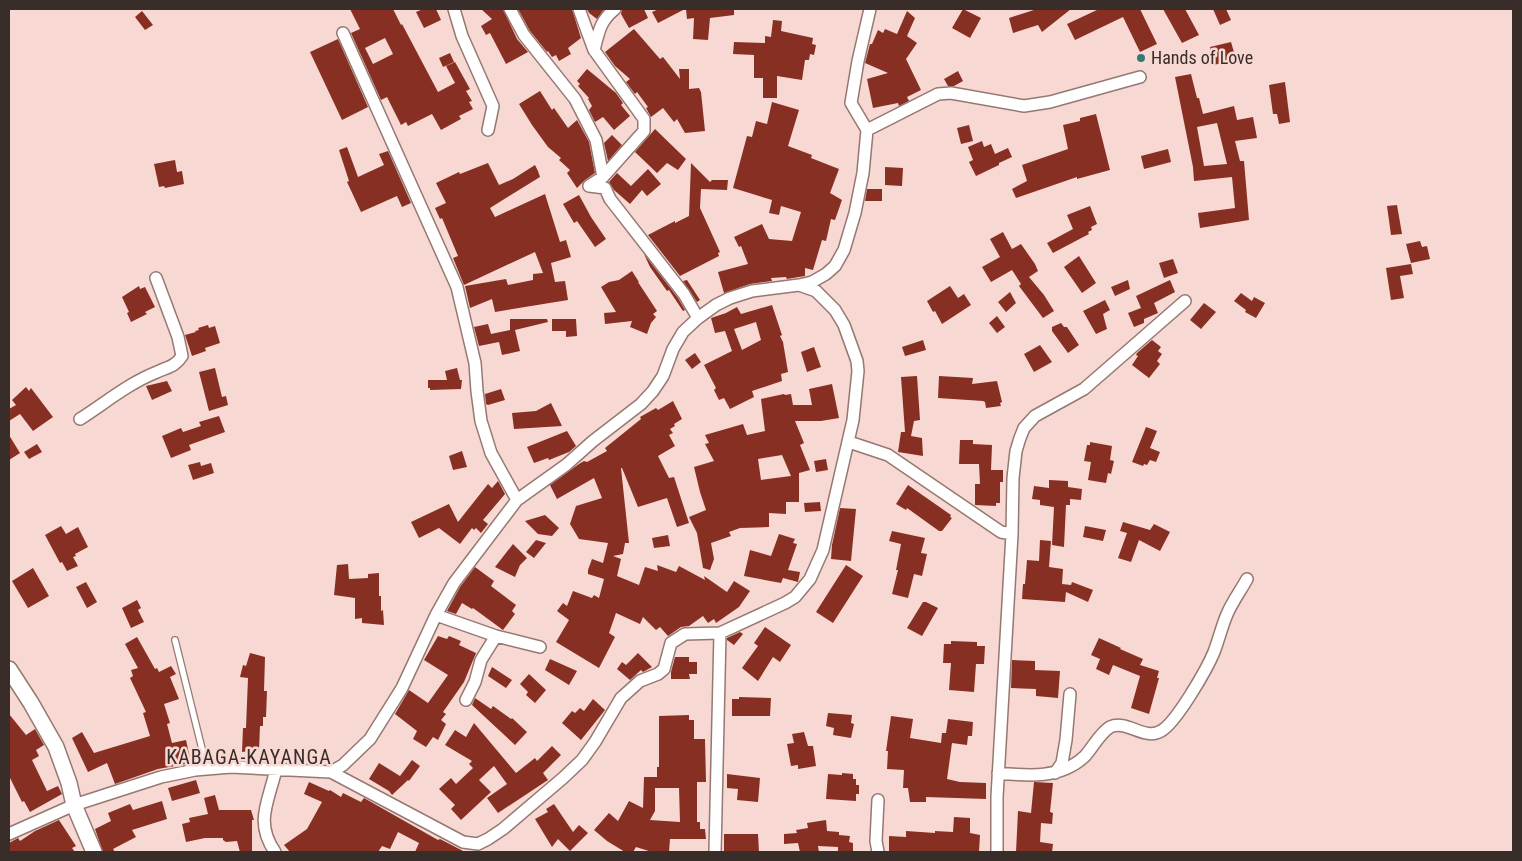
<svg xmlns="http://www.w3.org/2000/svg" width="1522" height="861" font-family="'Roboto Condensed',sans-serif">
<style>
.building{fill:#882f23;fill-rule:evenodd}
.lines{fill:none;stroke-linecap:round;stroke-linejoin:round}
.lane-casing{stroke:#957872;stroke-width:8}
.street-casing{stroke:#957872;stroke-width:14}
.secondary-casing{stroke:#957872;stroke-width:18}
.lane{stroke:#fff;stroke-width:5.5}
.street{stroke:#fff;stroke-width:11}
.secondary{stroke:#fff;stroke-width:15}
.poi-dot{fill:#347b74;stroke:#f8d8d2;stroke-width:2}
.labels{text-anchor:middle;stroke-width:5;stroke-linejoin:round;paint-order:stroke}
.poi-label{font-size:18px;fill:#392d2a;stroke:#f8d8d2;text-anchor:start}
.quarter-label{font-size:20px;letter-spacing:1px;fill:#392d2a;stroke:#f8d8d2}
</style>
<rect width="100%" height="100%" fill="#f8d8d2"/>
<path class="building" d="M350 9H393L401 25 402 24 438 92 455 83 446 66 455 62 470 89 466 91 472 101 469 102 473 109 459 116 461 119 441 130 432 114 408 126 406 122 401 125 387 97 381 100 351 33 360 29ZM385 38 393 54 373 64 365 48Z
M423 9H436L441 20 424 28 416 12Z
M481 9H503L517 39 528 52 506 64 490 33 486 35 481 26 492 19Z
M518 9H572L581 38 568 48 571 54 559 61 556 55 552 57 548 51 547 52 530 31Z
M587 9H604L597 19 589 13Z
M622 9H644L648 18 629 28 621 14Z
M659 9H685L658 23 652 12Z
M686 9H734V15L710 18 708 40 693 39 694 18 687 19Z
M963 9 981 18 970 38 952 28Z
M1037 9H1071L1042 32 1038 25 1013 33 1009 18Z
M1099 9H1140L1157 44 1140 52 1123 17 1075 40 1067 24Z
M1163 9H1185L1199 35 1182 43Z
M1213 9H1226L1231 20 1220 25Z
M142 11 153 25 145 30 135 17Z
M907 11 915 18 907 36 917 43 906 59 921 90 907 97 909 101 899 106 898 103 873 108 867 79 888 73 865 63 870 44H872L878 30 883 33 885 29 897 34Z
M773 20 782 21 781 31 813 38 812 44 816 45 814 55 810 54 809 60H805L802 80 777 76V98H763V78H754V55L733 54 734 42 765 43V36L771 37Z
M634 29 660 59 663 57 680 79 679 69H689V89L699 88 701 92 705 131 685 133 677 119 674 122 663 108 651 117 646 108 648 107 637 92 635 94 626 82 630 79 615 66 605 52Z
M338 39 368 107 342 120 310 52Z
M1231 42 1236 59 1214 65 1210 47Z
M450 53 454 62 443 67 439 58Z
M587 69 616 93 623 103 621 105 630 116 614 130 603 117 595 122 589 110 592 106 588 99 589 98 578 86 580 84 577 81Z
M958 71 963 81 954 86H948L944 79Z
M1191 74 1197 98H1199L1203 114 1234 106 1237 120 1253 117 1257 138 1235 141 1240 161H1244L1249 220 1200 228 1198 213 1235 208 1232 177 1194 181 1193 167 1175 77ZM1217 123 1227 164 1204 166 1197 127Z
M1285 82 1290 122 1279 124 1277 114H1273L1269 85Z
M540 91 552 110 554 108 568 128 577 120 589 142 595 173 585 180 577 188 567 173 570 170 559 160 561 158 548 147 532 125 519 104Z
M772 102 799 110 788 146 812 155 811 158 839 169 830 193 842 200 835 220 831 219 826 241 822 240 813 270 805 268V276L787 279 786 277 771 278 772 281 750 284 724 293 718 272 748 264 741 246 739 247 734 237 762 224 769 239 792 241 801 212 781 206 779 215 769 213 772 200 733 188 747 136 752 137 756 121 767 124Z
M1096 114 1110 170 1077 179V177L1016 198 1012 189 1027 181 1022 165 1068 149 1063 125 1080 121V118Z
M969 125 973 141 961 144 957 128Z
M655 129 686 159 678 170 667 163 657 173 635 152Z
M612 135 622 145 608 161 604 143Z
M982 141 984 147 991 144 995 154 1008 148 1012 157 999 163V165L976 176 969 162 973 160 968 147Z
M347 147 358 177 384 165 379 154 388 151 411 203 402 207 397 196 361 212 347 182 349 181 339 150Z
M1168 149 1171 162 1144 169 1141 156Z
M175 160 177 172 182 171 184 184 165 188 164 186 159 187 154 164Z
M488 163 499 185 513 179 535 165 538 171 540 177 490 208 495 217 545 194 560 242 566 240 571 257 551 263 555 282 565 281 568 300 495 312 492 299 470 308 465 286 506 279 508 285 533 280V274L543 273 535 252 464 285 453 258 458 256 442 218 440 219 435 208 446 203 436 183 459 172 460 174Z
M691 163 710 182 712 180H728L727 190 701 189 700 208 720 252 718 253 719 256 680 276 648 235 675 221V223L689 216Z
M885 167 903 168 902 186 885 185Z
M648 169 661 184 647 196 642 190 630 204 614 190 609 182 617 173 631 186Z
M867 189H882V201H865Z
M579 195 591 217 606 239 595 247 577 221 574 223 563 204Z
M1397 205 1402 234 1391 235 1387 206Z
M1090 206 1097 224 1091 227 1092 230 1088 232 1089 234 1053 253 1047 243 1073 229 1067 215Z
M1003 232 1012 249 1021 244 1035 264 1038 271 1029 277 1044 295 1054 311 1043 318 1019 286 1021 284 1012 270 991 282 982 267 1000 257 990 239Z
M1420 241 1422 247 1427 246 1430 259 1411 263 1406 244Z
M644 254 678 298 685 310 683 311 669 290 667 291 650 267Z
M1079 256 1096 283 1082 293 1064 267Z
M1173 259 1178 273 1164 278 1159 263Z
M1411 264 1413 274 1400 276 1404 298 1391 300 1386 268Z
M632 271 639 282H638L657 311 653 314 656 317 651 323 647 334 630 327 632 321 605 324 604 313 616 312 601 287 609 282 619 280Z
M687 280 700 300 697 302 683 281Z
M1128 280 1130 289 1115 296 1111 287Z
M1170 280 1175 292 1154 303 1158 313 1144 319V323L1134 327 1128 313 1141 308 1136 296Z
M139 286 140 289 145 287 155 307 145 312 147 314 131 322 127 313 129 312 122 297Z
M950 286 958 298 964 294 971 305 942 324 935 311 933 312 927 301Z
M1010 292 1016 303 1006 312 998 302Z
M1241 293 1252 301 1254 297 1265 303 1256 318 1245 312 1246 310 1234 301Z
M1105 300 1110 310 1103 314 1107 329 1096 334 1083 311Z
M1204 303 1216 312 1201 329 1190 320Z
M772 305 782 335 780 336 783 342 788 372 781 374 782 381 752 391 754 397 730 409 724 398 719 400 714 390 716 388 704 365 732 351 725 331 715 333 711 318 726 313 737 307 741 314ZM756 322 761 340 742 350 734 329Z
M997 316 1005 327 997 333 989 323Z
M510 319H547L548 322 515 330 520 351 502 355 499 342 479 346 474 327 488 324 491 334 510 330Z
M552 319H576L577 336 566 337V331H552Z
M1061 323 1064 327H1067L1079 345 1068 353 1052 331V327Z
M208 325 209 328 215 326 220 343 205 348 206 351 192 356 185 335 196 332 195 331 199 330 198 328Z
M923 340 926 350 905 356 902 347Z
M1152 340 1161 347 1158 351 1162 354 1157 361 1160 364 1149 378 1132 365 1138 356 1136 355 1137 353Z
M1040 345 1052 362 1034 372 1024 354Z
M814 347 821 367 807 372 801 352Z
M695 353 701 362 692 369 685 360Z
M215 368 222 397 226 396 228 405 209 411 199 372Z
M457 368 460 380H462L461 389 430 390V388H428V380H447L445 371Z
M917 376 920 420 914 421 911 436 922 438 923 456 898 452 901 432H905L901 377Z
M939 376 973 378 972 384 997 381 1002 402 1000 403 1001 406 986 408 985 402 983 401 938 398Z
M167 381 172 391 152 400 146 386Z
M832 384 839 418 821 421H795L804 443 800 445 810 470 799 473V502H786V514L769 513V527L740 528 729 532 731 536 711 543 714 559 710 570 703 568 697 533 689 517 706 510 700 492 694 467 714 461 705 444 709 443 705 435 743 424 747 435 765 431 761 399 784 394 785 395 791 394 793 405H812L809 389ZM782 455 791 476 761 480 758 459Z
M26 387 29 391 31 388 53 417 33 431 20 414 9 421V409L16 405 12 400Z
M501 389 505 400 488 405 486 404 485 394Z
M673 401 682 419 674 424 675 426 670 429 673 433 669 435 675 446 658 456 669 478 674 477 689 523 677 527 667 498 638 507 622 468H621L629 543H625L623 554 613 556 621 559 617 576 639 585 645 567 658 571 657 565 676 572 679 566 705 580 704 576 727 592 734 581 750 591 739 607 716 623 714 619 708 623 703 616 689 626 681 627 668 636 660 627 656 630 643 617 640 624 616 613 609 633 615 637 599 668 556 642 569 620 557 611 563 603 567 606 573 591 592 598 594 595 599 598 604 579 588 574V570L592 559 603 563 608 543 579 539 570 524 576 506 602 498 594 478 557 499 550 485 579 464 584 461 587 462 607 451 605 448 641 419 640 417 656 408 658 410Z
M551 403 562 426 514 429 512 413 536 411Z
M219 416 225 432 189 445 191 450 171 458 162 436 181 428 183 432 201 426 199 422Z
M1146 427 1157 431 1150 448 1160 452 1156 462 1150 460 1147 465 1144 464 1143 466 1132 462Z
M567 431 576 446 569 452 549 460 548 458 534 463 527 447Z
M9 435 20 453 9 460Z
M960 440H973V444L992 445 991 470H1003V482H1000V503H996V506L975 505V484H980L979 464H959Z
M1090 442 1112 446 1110 460 1114 461 1111 474 1108 473 1106 483 1088 480 1091 462 1084 461 1087 445H1090Z
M37 444 42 452 29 459 24 452Z
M462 451 467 467 453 470 449 456Z
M826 459 828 470 816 472 814 461Z
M200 462 201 466 211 463 214 473 193 480 188 465Z
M1049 480 1068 481V487L1082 489 1081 500 1070 499V505H1066L1064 547 1052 545 1054 507 1040 505V500L1032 499 1034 486 1049 488Z
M498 481 505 494 483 520 488 524 481 533 476 528 474 530 472 528 460 544 439 528 419 538 411 522 449 504 458 522 488 484 492 488Z
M908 485 951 515 950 517 952 518 942 531H939L907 508 906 510 896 504Z
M820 502 821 511 805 512 804 503Z
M840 508 856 509 851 561 831 559 832 545Z
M545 515 559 528 552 536 538 534 525 521Z
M1123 522 1150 530 1154 524 1170 532 1160 551 1139 540 1131 562 1118 558 1127 533 1120 531Z
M61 526 66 534 78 527 88 547 75 554 76 556 73 557 78 566 67 571 62 562 60 563 45 535Z
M1085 526 1106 530 1103 541 1083 537Z
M892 531 925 538 921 553 927 554 922 576 914 574 908 598 892 594 898 570H896L901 544 889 541Z
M779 534 795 539 793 543 797 544 788 570 800 572 798 582 783 578 781 583 744 576 750 550 771 556Z
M668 535 670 546 654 548 652 538Z
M536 540 546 543 534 558 526 552Z
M1040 540 1051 541 1049 567 1063 569 1062 584 1071 585 1072 582 1093 590 1088 602 1066 592 1065 602 1022 599 1023 584H1025L1027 560 1039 561Z
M513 544 527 558 520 565 515 577 495 567Z
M348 564 349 579 368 578V574L379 573V596H381V611L383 610 384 625 362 623V618L355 619V598L334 595 337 565Z
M846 565 863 576 833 623 816 612Z
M475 567 494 581 491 586 516 605 512 611 515 614 503 630 473 608 472 609 462 603 456 614 447 611 460 587Z
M33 568 49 596 28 608 12 581Z
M86 582 97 602 87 608 76 587Z
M137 600 141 608 138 610 144 622 131 628 122 608Z
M923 602H926L938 608 922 636 907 628Z
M765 627 791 645 780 662 773 657 758 681 742 668 758 646 754 643Z
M740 632 743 634 734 645 727 640V638Z
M438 636 447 639 449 636 461 641 459 645 476 653 464 682 443 712 446 714 441 720 446 724 438 740 433 737 426 747 413 739 417 731 395 714 409 690 428 703 448 675 424 660Z
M137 637 155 669 157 668 159 672 171 666 176 674 170 677 179 699 164 704 170 723 167 724 172 743 186 740 191 763 158 769 115 784 107 763 88 772 72 738 82 732 94 753 150 736 143 713 146 712 130 678 133 676 131 670 138 668 125 644Z
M1099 638 1121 648 1120 649 1143 659 1140 665 1159 671 1157 678H1159L1149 714 1131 708 1140 676 1113 665 1109 675 1096 669 1100 659 1091 655Z
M951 641 977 642V646H985L984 664H976L974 692 949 690 951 663H943L944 644H951Z
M250 653 265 657 264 691H267L266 717H263V726H260L259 750 242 752 243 728H246L248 678 240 677 243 665 246 666Z
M638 653 652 667 643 672 641 670 630 680 617 669 622 662 626 665Z
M675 657H689V662H697V674H689L690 679H671V672Z
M550 659 577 671 569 685 545 670Z
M1012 660 1035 661V670L1060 671 1058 698 1036 696V689L1011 688Z
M492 667 512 680 506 688 488 676Z
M529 674 546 690 535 703 526 695 528 692 520 684Z
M739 697 771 698 770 716H732V699H739Z
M475 698 491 709 493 706 511 719 512 718 527 732 515 745 472 705Z
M593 699 605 710 581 740 562 723 572 711 575 713 580 708 584 711Z
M828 713 852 715 851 723 854 724 851 738 833 735 834 728 826 726Z
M9 714 26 735 35 729 44 745 36 750 39 756 32 760 47 791 58 786 62 794 30 812 24 801 22 802 9 776Z
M689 715V720H694V739H705L706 782H697V822H700V829H705L706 839H670L669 852H652L636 847 633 852H625L607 841 594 830 609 813 618 821 629 801 643 808 644 777H657V767H659V716ZM655 788H679L680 822 650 820 655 811Z
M891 716 913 719 910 738 941 743 942 733H946L948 719 973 722 972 736H968L967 745 952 743 947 779 960 782 986 783V799L926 797V802H910L908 788H903L904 770 887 769 888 751H886Z
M474 723 516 773 535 758 537 761 552 746 561 755 543 773 548 780 498 813 487 798 507 784 494 766 479 780 491 792 461 820 451 809 455 805 439 789 451 778 456 784 473 768 469 764 472 761 445 745 455 730 466 737Z
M804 732 808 746H813L816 766 798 769V765L791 766 787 744 794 743 792 734Z
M412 760 420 766 409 781 408 780 392 795 389 791 369 779 379 763 400 776Z
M842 773 853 774V779H856V785H859V794H856V801L826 799 828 774 842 775Z
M727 774 760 778 758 802 737 800 738 789 727 788Z
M196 780 200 793 172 801 168 788Z
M309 782 329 791 330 790 341 797 343 793 361 802 364 798 438 840 440 839 465 852H415L419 843 398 832 390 849 382 846 378 852H290L284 845 307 829 322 802 304 794Z
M1034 782 1053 783 1050 812 1053 813 1052 824 1041 823 1040 842 1053 844 1052 852H1016L1018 811 1031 813Z
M215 795 219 810H251L254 820H252V852H240L237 841 226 842 223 840V838H205L186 842 182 824 190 822 189 818 208 814 204 798Z
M162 801 167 819 132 830 136 837 113 849 115 852H103L95 829 111 821 108 813 130 804 133 810Z
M554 804 573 832 579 825 588 833 570 851 558 839 552 847 535 819 548 812 546 809Z
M954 817 970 818V833L980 835 979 852H889V836L906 837V831L935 833V831L953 832Z
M59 820 76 846 72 848 75 852H9V843L18 838 20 841 35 831Z
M826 820 827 831 839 832V835L850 836 849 842 853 843V852H838V847L818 846 819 852H800L798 843 784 844V834L797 833 796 830 808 828 807 823Z
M724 834H758L759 852H724Z"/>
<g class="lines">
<g class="lane-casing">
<path id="lane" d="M175 640 207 769"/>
</g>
<g class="street-casing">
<path id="street" d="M454 9 462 36 493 106 488 130
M510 9 524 35 575 99 596 140 603 177
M579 9 594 50
M343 33 457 287 475 363 477 391 481 421 491 453 517 500
M867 130 938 94 951 93 1024 106 1050 102 1140 77
M589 186 603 177 644 131V119L594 50C599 31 600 21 615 9
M589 186 605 188 610 199 684 294 698 318
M80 419C105 403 129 383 157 372 168 367 176 366 182 356L178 337 156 278
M849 442 888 455 1001 532 1012 534
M436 615 496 636 540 647
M466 700 475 682 481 660 496 636
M331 772 463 842 478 844 488 839 503 829 563 778 582 760 595 742 621 698 640 681 658 674 664 669 671 643 685 634 720 633 785 603 795 597 810 579 823 550 853 420 858 371 857 361 844 325 835 310 816 291 799 285
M998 773C1029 776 1061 779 1085 756 1093 747 1100 733 1110 727 1127 719 1144 741 1161 731 1176 723 1207 669 1214 652 1219 639 1222 625 1228 612 1233 601 1241 590 1247 579
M1055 773 1062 763 1066 740 1070 694
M9 834 74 805 161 777 195 770 231 767 331 772 343 765 370 739 402 688 436 615 454 583 517 500 566 465 593 441 641 404 653 391 663 376 673 349 683 332 698 318 716 305 730 298 752 291 799 285 812 282 826 274 835 266 844 250 855 213 863 173 867 130 851 103 858 61 870 9
M275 852C254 822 269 801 276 769
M715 852 720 633
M878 852 876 841 878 800
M997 852V797L1012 534 1013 478 1016 451 1020 438 1024 428 1035 416 1084 389 1185 301"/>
</g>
<g class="secondary-casing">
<path id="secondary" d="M9 669 31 703 56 747 69 783 74 805 94 852"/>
</g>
<use href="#lane" class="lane"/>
<use href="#street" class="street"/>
<use href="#secondary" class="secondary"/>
</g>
<circle class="poi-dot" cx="1141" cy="58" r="5"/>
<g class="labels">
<g class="poi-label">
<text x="1151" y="64">Hands of Love</text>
</g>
<g class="quarter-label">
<text x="249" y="764">KABAGA-KAYANGA</text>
</g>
</g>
<rect width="1522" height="861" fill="none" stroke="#392d2a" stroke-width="20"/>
</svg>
